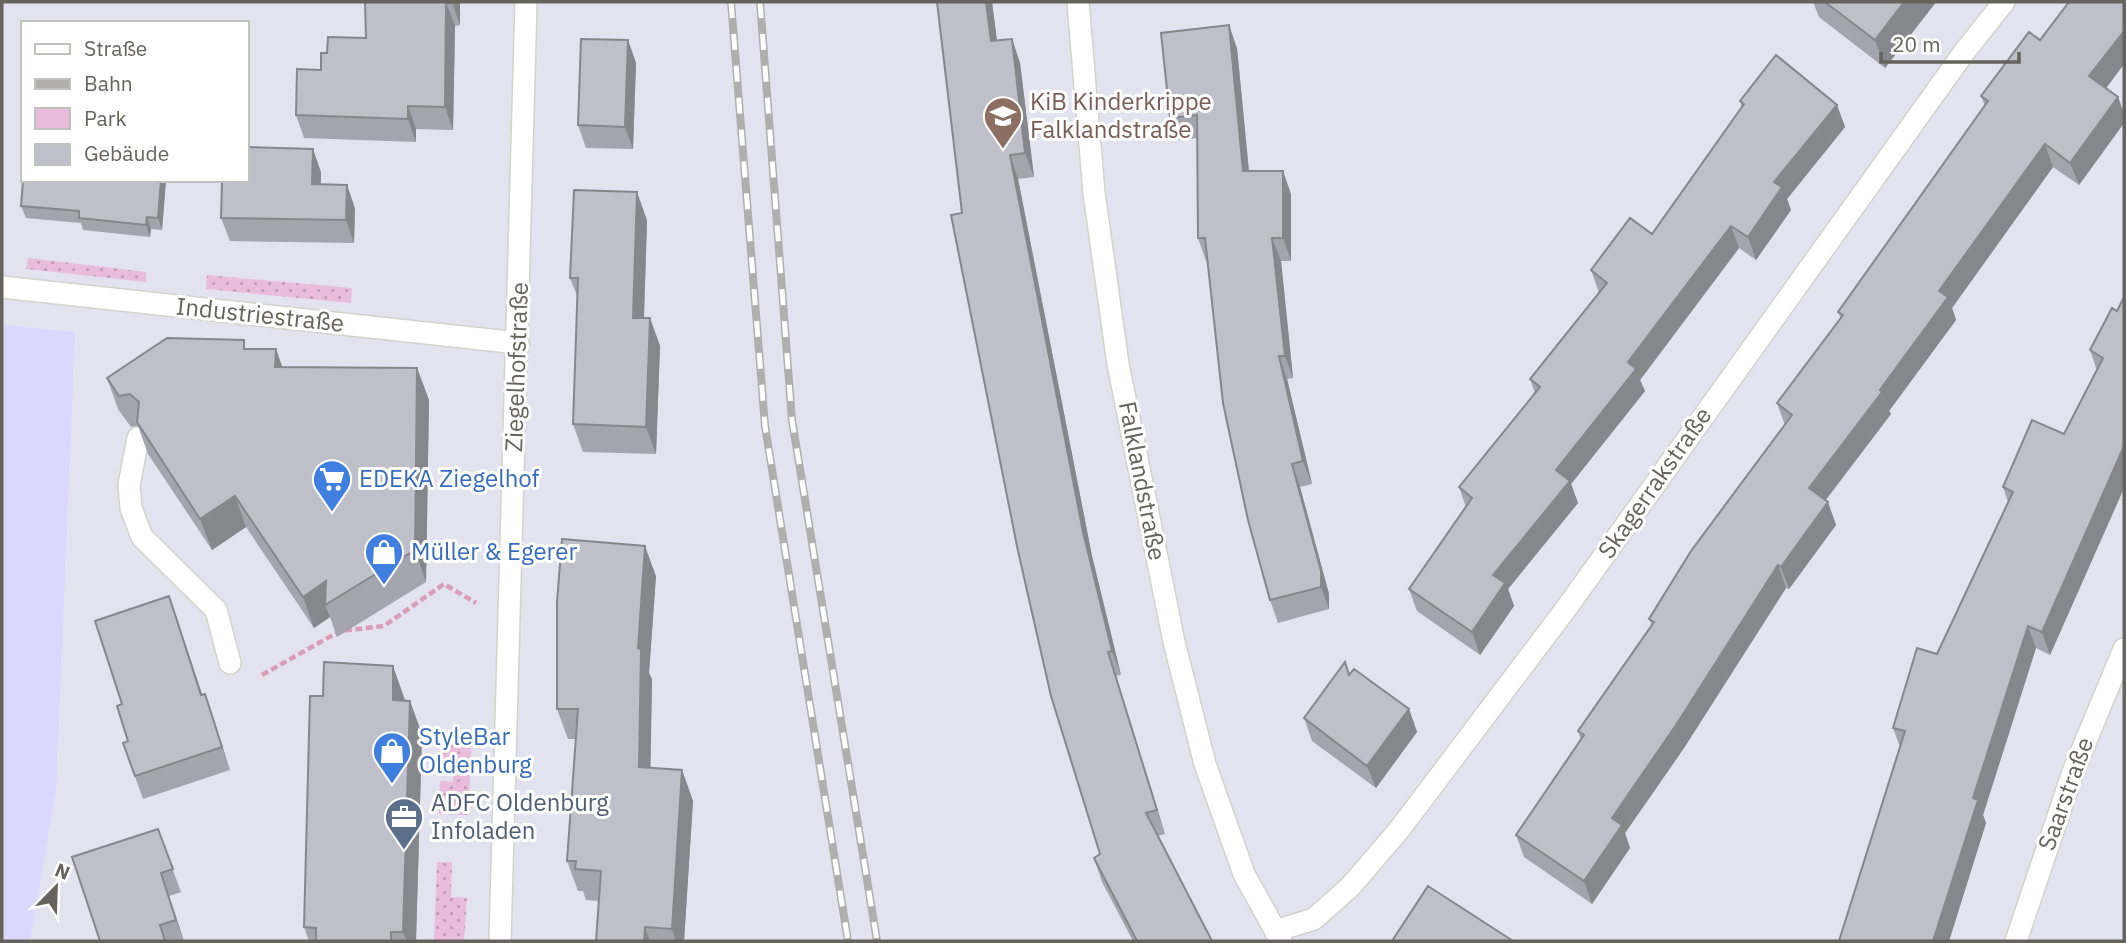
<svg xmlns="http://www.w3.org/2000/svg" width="2126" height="943" font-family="'IBM Plex Sans',sans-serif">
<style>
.commercial{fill:#dad8ff}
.green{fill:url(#green-dots)}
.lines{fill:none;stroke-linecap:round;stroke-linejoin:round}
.lane-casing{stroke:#d3d3cb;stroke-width:24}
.street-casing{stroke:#d3d3cb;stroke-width:24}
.path{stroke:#da9db8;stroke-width:4.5;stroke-dasharray:7 3.5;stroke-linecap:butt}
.lane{stroke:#fff;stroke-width:21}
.street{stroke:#fff;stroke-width:21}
.rail-casing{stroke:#b0afae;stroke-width:8}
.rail{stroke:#fff;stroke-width:5;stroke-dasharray:16;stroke-linecap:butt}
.wall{fill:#a4a4ae}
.shaded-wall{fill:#86868d}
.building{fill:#bfbfca;stroke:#86868d;stroke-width:2}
.labels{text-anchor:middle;stroke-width:6;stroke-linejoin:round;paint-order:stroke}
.education-label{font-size:24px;fill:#785e54;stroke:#fff;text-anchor:start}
.street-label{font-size:24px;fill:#65635b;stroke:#fff}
.shop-label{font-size:24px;fill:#366cbe;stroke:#fff;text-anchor:start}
.service-label{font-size:24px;fill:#4e5e75;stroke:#fff;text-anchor:start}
</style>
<defs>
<pattern id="green-dots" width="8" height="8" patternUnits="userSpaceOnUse" patternTransform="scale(1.75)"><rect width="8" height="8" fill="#e9bcdc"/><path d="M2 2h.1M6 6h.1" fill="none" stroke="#c09cb5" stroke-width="1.8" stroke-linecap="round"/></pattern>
</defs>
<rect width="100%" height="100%" fill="#e3e2ef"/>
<path class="commercial" d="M2 325 75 332 56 790 30 941H2Z"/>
<path class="green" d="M28 258 146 272V282L26 269Z
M207 275 352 288 351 303 206 289Z
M453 735 472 736 468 815 439 814 440 781 453 782 454 763 441 762 442 746Z
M437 862H452L451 897 467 898 464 941H434Z"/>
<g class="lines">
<g class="lane-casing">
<path id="lane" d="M138 438 129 485 131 508 142 537 216 610 230 663"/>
</g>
<g class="street-casing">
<path id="street" d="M1078 2 1094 193 1118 364 1174 642 1205 764 1244 874 1281 941
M2 287 518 343
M1275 931 1314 919 1350 887 1399 830 1568 606 1965 51 2004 2
M500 941 526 2
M2016 941 2073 772 2124 649"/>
</g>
<path class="path" d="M262 675 340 631 384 626 444 584 476 603"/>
<use href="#lane" class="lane"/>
<use href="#street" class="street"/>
<g class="rail-casing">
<path id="rail" d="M731 2 765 426 848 941
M760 2 792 420 877 941"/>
</g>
<use href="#rail" class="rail"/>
</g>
<path class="wall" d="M365 2H460V25L455 26 453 130 416 129V142L304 138 296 115 321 70 327 53 366 38Z
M992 2 997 40 1012 39 1020 63 1034 177 1018 179 1092 556 1121 675 1116 676 1165 834 1158 836 1212 941H1133L1102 882 1094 858 1100 854 962 213Z
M1813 2H1936L1885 68 1819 17Z
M2124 2V64L2106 88 2118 97 2124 114V123L2079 185 2053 167 1952 308 1956 320 1889 411 1891 414 1826 500 1836 525 1789 589 1786 588 1684 748 1625 833 1630 848 1592 904 1524 857 1516 835 1581 740 1578 731 1652 626 1649 619 1785 425 1777 403 1841 319 1838 312 1985 106 1981 96 2040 40Z
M628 40 636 63 633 149 586 148 578 125Z
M1237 48 1249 171 1291 194V261H1281L1293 378 1287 379 1312 484 1300 487 1329 594V609L1278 623 1270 600 1207 261H1206L1198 238V138L1178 140 1170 118Z
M1740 101 1837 105 1845 127 1787 199 1791 210 1756 260 1739 248 1640 380 1645 391 1571 484 1578 503 1508 589 1514 606 1480 655 1417 611 1409 589 1466 507 1459 487 1535 393 1530 379 1599 293 1591 270 1652 234 1742 107Z
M321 172V184L355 208 354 243 230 241 221 218Z
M23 180H166L162 230 151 229 150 237 83 230 81 223 26 218 21 206Z
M647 220 644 318H650L660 346 656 454 583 452 573 424 578 298 570 278Z
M2124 297V488L2050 655 2036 648 1983 815 1986 823 1949 941H1839L1900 747 1893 728 1937 654 2008 502 2003 487 2064 434 2097 371 2090 350 2117 311Z
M247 349H276L282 367 417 368 429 400 426 582 337 637 330 617 314 628 246 527 212 550 148 454 138 426 131 427 118 409 107 378Z
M656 576 649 673 652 679 650 768 682 770 693 801 684 941H596L599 901 586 900 583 891H578L567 861 576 739H568L557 709Z
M177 619 202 695 213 717 230 770 143 799 123 743 128 741 122 704Z
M1345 662 1350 674 1409 709 1417 732 1376 788 1312 741 1304 718Z
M405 700 422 734 416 941H309L304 927Z
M158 829 181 892 169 896 184 941H100Z"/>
<path class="shaded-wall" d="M452 2H460V25Z
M986 2H992L1000 65 991 41Z
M1904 2H1936L1885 68 1875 40Z
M446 3 455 26 453 130 445 107Z
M1229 25 1237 48 1251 193 1243 171Z
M2124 31V64L2098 99 2089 76Z
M1012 39 1020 63 1034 177 1025 153Z
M628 40 636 63 633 149 625 127Z
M2118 97 2124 114V123L2079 185 2070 163Z
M1837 105 1845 127 1787 199 1791 210 1756 260 1748 237 1774 182Z
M408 106 416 129V142L408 119Z
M2045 144 2053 167 1952 308 1956 320 1889 411 1891 414 1817 511 1809 488 1880 390 1939 291Z
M313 149 321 172 320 206 312 184Z
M1010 155 1018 179 1092 556 1121 675 1112 651 1083 532Z
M1283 171 1291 194V261L1283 238Z
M161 180H166L162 230 158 218Z
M347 185 355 208 354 243 346 220Z
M637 192 647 220 643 345 633 318Z
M147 217 151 229 150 237 146 225Z
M1731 226 1739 248 1640 380 1645 391 1571 484 1578 503 1508 589 1514 606 1480 655 1472 632 1493 575 1556 470 1628 362Z
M1272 238 1281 261 1293 378 1285 356Z
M650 318 660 346 656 454 646 427Z
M276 349 287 380 275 367Z
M1279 356 1287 379 1312 484 1303 461Z
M417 368 429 400 426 582 415 550Z
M2124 446V488L2050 655 2042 632Z
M1292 464 1300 487 1329 594V609L1321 587Z
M235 496 246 527 212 550 200 519Z
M1828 502 1836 525 1789 589 1781 567Z
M645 546 656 576 649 673 652 679 650 798 639 767 638 648Z
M1778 565 1786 588 1684 748 1625 833 1630 848 1592 904 1584 881 1612 818Z
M326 581 325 605 330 617 314 628 303 597Z
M169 596 177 619 210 718 201 695Z
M2028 626 2036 648 1983 815 1986 823 1949 941H1933L1973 798Z
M1108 652 1116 676 1165 834 1157 810Z
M393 666 405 700V734L393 700Z
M205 694 213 717 230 770 222 747Z
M410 701 422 734 416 941H407L403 932Z
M1409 709 1417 732 1376 788 1367 766Z
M682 770 693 801 684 941H676L672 929Z
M161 873 169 896 184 941 176 920Z
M645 927 650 941H644Z"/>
<path class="building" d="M365 2H452V3H446L445 107 408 106V119L296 115 297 69 321 70V53H327L328 37 366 38Z
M937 2H986L991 41 1012 39 1025 153 1010 155 1083 532 1112 651 1108 652 1157 810 1146 813 1212 941H1137L1094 858 1100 854 1051 696 1018 551 951 215 962 213Z
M1825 2H1904L1875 40Z
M2069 2H2124V31L2089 76 2118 97 2070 163 2045 144 1939 291 1948 297 1880 390 1882 392 1809 488 1828 502 1781 567 1778 565 1676 725 1612 818 1622 825 1584 881 1516 835 1584 735 1578 731 1654 622 1649 619 1691 551 1792 415 1777 403 1843 315 1838 312 1988 101 1981 96 2029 32 2040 40Z
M1229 25 1243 171H1283V238H1272L1285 356H1279L1303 461 1292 464 1321 571V587L1270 600 1248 520 1223 403 1205 238H1198L1197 115 1170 118 1161 33Z
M581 39 628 40 625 127 578 125Z
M1776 55 1837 105 1774 182 1782 187 1748 237 1731 226 1628 362 1636 369 1556 470 1570 481 1493 575 1505 583 1472 632 1409 589 1472 498 1459 487 1540 387 1530 379 1607 283 1591 270 1630 218 1652 234 1744 104 1740 101Z
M247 147 313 149 312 184 347 185 346 220 221 218 222 180H247Z
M23 180H161L158 218 147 217 146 225 79 218V211L21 206Z
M574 190 637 192 633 318H650L646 427 573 424 578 278H570Z
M2124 297V446L2042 632 2028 626 1973 798 1978 800 1933 941H1839L1905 731 1893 728 1917 648 1937 654 2013 492 2003 487 2032 420 2064 434 2103 358 2090 350 2112 308 2117 311Z
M167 338 244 340V349H276L275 367 417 368 415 550 325 605 326 581 303 597 235 496 200 519 137 422 139 402 130 394 119 396 107 378Z
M562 539 645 546 638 648 641 649 639 767 682 770 672 929 645 927 644 941H596L601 871 575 869 576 861H567L578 709H557V602Z
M169 596 201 695 205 694 222 747 135 776 123 743 128 741 117 706 122 704 95 621Z
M324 662 393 666V700L410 701 403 932H391V941H316V928L304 927 310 696H323Z
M1345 662 1349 675 1354 669 1409 709 1367 766 1304 718Z
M158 829 173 869 161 873 176 920 160 925 165 941H100L72 857Z
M1428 886 1513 941H1392Z"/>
<defs>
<g id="school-pin" transform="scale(2.0125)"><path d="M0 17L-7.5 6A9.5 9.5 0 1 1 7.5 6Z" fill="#8d6e63" stroke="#fff"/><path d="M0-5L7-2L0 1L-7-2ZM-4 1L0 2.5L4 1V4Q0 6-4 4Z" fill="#fff"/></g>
<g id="supermarket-pin" transform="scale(2.0125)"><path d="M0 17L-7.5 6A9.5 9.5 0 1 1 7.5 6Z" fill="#3f7fe0" stroke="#fff"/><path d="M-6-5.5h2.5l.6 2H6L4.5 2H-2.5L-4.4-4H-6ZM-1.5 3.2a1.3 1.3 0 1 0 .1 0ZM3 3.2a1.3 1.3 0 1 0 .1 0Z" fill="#fff"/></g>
<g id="shop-pin" transform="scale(2.0125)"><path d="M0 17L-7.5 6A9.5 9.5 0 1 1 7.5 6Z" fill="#3f7fe0" stroke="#fff"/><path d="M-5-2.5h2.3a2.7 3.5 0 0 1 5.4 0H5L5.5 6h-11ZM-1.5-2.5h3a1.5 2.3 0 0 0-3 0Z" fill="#fff"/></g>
<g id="office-pin" transform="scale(2.0125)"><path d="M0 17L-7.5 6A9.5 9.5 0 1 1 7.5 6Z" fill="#5c6f8a" stroke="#fff"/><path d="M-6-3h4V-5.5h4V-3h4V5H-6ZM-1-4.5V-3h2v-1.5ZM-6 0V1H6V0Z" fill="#fff"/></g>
</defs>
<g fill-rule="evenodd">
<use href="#school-pin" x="1003" y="116"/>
<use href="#supermarket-pin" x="332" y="479"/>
<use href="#shop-pin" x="384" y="552"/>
<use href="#shop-pin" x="392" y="751"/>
<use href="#office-pin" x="404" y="817"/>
</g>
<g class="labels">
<g class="education-label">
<text x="1030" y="110">KiB Kinderkrippe<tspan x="1030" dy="28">Falklandstraße</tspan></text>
</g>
<g class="street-label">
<text transform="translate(260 315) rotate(6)" y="8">Industriestraße</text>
<text transform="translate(517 367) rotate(-88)" y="8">Ziegelhofstraße</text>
<text transform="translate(1142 481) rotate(79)" y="8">Falklandstraße</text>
<text transform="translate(1655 483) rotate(-55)" y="8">Skagerrakstraße</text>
<text transform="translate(2066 794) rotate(-70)" y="8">Saarstraße</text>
</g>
<g class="shop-label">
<text x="359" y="487">EDEKA Ziegelhof</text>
<text x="411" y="560">Müller &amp; Egerer</text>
<text x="419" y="745">StyleBar<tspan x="419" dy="28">Oldenburg</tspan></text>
</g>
<g class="service-label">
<text x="431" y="811">ADFC Oldenburg<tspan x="431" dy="28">Infoladen</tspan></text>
</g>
</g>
<rect width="2126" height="943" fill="none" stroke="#65635b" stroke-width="7"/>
<rect x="21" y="21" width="228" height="161" fill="#ffffff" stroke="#c1c1bd" stroke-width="2"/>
<rect x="35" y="44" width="35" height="10" fill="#ffffff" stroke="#c1c1bd" stroke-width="2"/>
<text x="84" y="56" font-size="21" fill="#65635b">Straße</text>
<rect x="35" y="79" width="35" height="10" fill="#b0afae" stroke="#c1c1bd" stroke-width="2"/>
<text x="84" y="91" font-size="21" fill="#65635b">Bahn</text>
<rect x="35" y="108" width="35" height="21" fill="#e9bcdc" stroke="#c1c1bd" stroke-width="2"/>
<text x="84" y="126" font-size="21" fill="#65635b">Park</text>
<rect x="35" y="144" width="35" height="21" fill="#bfbfca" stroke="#c1c1bd" stroke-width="2"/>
<text x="84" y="161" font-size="21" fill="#65635b">Gebäude</text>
<g transform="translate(56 887) rotate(23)" stroke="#ffffff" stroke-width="5" paint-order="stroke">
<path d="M0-5L12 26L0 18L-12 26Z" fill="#65635b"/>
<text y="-10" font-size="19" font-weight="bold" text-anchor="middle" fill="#65635b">N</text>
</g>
<path d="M1881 52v10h138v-10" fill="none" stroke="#65635b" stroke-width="3.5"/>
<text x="1892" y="52" font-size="21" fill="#65635b" stroke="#ffffff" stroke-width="5" paint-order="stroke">20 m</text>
</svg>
